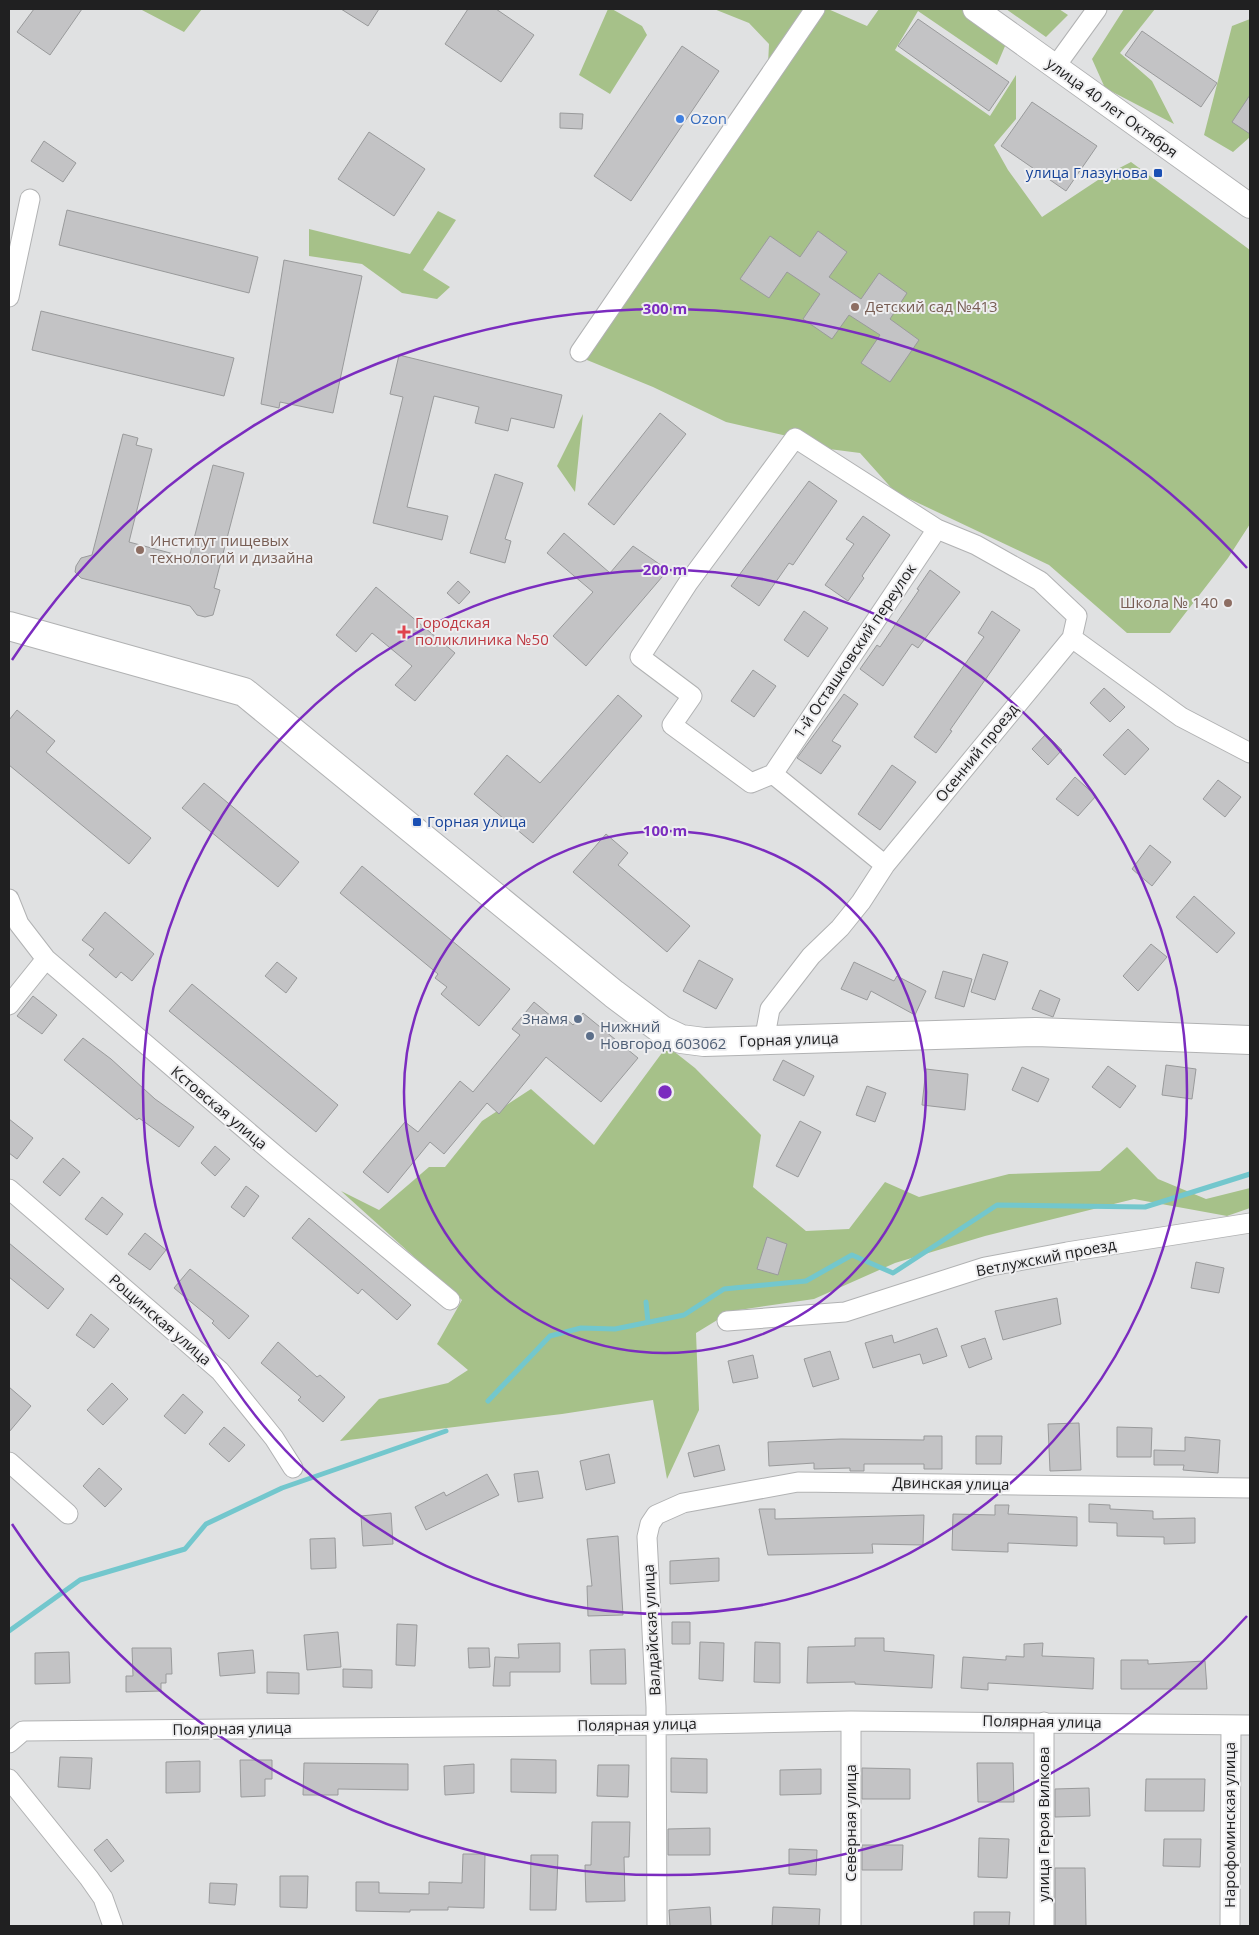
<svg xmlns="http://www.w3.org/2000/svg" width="1259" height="1935" font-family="'Open Sans',sans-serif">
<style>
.green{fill:#a6c189}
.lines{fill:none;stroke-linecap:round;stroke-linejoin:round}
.stream{stroke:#73c7cd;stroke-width:5}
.building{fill:#c3c3c5;stroke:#999a9b}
.minor-casing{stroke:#b1b2b3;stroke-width:21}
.tertiary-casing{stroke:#b1b2b3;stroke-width:26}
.secondary-casing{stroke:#b1b2b3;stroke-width:30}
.minor{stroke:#fff;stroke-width:19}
.tertiary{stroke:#fff;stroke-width:24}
.secondary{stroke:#fff;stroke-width:28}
.ring{fill:none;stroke:#7b2cbf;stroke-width:2.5}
.shop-dot{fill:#3f7fe0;stroke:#eeeef0;stroke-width:2}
.transit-dot{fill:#1a4fb4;stroke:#eeeef0;stroke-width:2}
.education-dot{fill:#8d6e63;stroke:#eeeef0;stroke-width:2}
.health-dot{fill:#e0444e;stroke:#eeeef0;stroke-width:2}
.service-dot{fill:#5c6f8a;stroke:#eeeef0;stroke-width:2}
.labels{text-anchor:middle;stroke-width:4;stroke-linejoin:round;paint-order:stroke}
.street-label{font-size:15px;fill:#202021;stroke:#eeeef0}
.shop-label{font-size:15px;fill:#366cbe;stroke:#eeeef0;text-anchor:start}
.transit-label{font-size:15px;fill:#164399;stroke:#eeeef0;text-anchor:end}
.education-label{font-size:15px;fill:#785e54;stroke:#eeeef0;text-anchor:start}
.health-label{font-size:15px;fill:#be3a42;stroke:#eeeef0;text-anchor:start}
.service-label{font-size:15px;fill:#4e5e75;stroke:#eeeef0;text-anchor:end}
.centre{fill:#7b2cbf;stroke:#eeeef0;stroke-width:2.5}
.ring-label{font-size:15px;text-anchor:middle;font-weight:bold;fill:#7b2cbf;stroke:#eeeef0;stroke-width:4;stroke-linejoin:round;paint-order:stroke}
</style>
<rect width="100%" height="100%" fill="#e0e1e2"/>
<path class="green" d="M140 9H202L184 32Z
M608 9H612L642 26 647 35 610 94 579 75Z
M714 9H828L867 26 879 9H966L1008 39 997 65 918 11 895 50 990 116 1016 75V119L994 145 1008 170 1042 217 1104 176 1131 162 1250 250V524L1228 558 1170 633H1127L1049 565 895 492 860 453 829 449 809 441 726 422 653 387 587 360 581 343 768 65 769 44 749 23Z
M1006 9H1059L1068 15 1046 37Z
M1124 9H1155L1120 53 1152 81 1174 124 1105 88 1092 59Z
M1250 19V137L1233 152 1204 135 1232 26Z
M438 211 456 220 423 270 450 287 437 299 402 293 362 264 309 256V229L410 254Z
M583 414 575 492 557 466Z
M667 1046 695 1068 761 1135 753 1187 806 1231 849 1229 885 1182 919 1197 1009 1174 1100 1171 1127 1147 1158 1179 1206 1199 1250 1188V1208L1227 1216 1134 1199 985 1236 895 1263 814 1299 732 1311 696 1333 699 1410 667 1479 653 1400 562 1414 340 1441 379 1399 448 1383 468 1370 437 1344 462 1300 341 1191 379 1210 429 1167H445L482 1121 531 1089 594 1145Z"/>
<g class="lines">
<path class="stream" d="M646 1302 648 1322
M488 1401 550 1336 581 1328 615 1329 684 1315 724 1289 806 1281 852 1255 893 1273 997 1205 1145 1207 1250 1174
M9 1631 80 1580 185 1549 206 1524 282 1488 446 1431"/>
</g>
<path class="building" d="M34 9H82L50 55 17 32Z
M341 9H379L368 26Z
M468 9H496L534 35 501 82 445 44Z
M918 19 1009 82 989 111 898 46Z
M1142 31 1217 83 1201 107 1125 55Z
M682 46 719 71 631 201 594 176Z
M1250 95V134L1232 122Z
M1032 102 1097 146 1066 191 1001 146Z
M560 113 583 114 582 129 560 128Z
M369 132 425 169 394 216 338 179Z
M44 141 76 163 63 182 31 161Z
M67 210 258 257 249 293 59 245Z
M818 231 847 252 829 277 861 299 879 273 907 293 890 319 919 340 890 382 861 363 880 335 849 315 832 339 803 319 820 294 787 272 769 298 740 279 770 236 800 257Z
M284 260 362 276 333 413 280 402 279 408 261 404Z
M41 311 234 358 224 396 32 350Z
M399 355 562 395 554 428 511 418 508 431 475 423 479 407 434 396 407 507 448 516 442 540 373 523 403 397 390 394Z
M660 413 686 434 614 525 588 504Z
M123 434 138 438 136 445 152 449 129 542 189 558 213 465 244 473 214 588 220 590 213 615 205 617 197 615 190 606 81 578 75 572 76 566 81 558 92 555Z
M495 474 523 483 505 539 511 541 505 563 470 553Z
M809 481 837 501 793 565 789 563 759 606 731 586Z
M863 516 890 535 862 576 864 578 848 601 825 585 854 544 846 539Z
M564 533 610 573 633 546 668 570 586 666 553 636 593 592 547 553Z
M930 570 960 592 918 648 912 644 883 686 860 669 877 645 880 647 919 590 917 589Z
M458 581 470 592 459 604 447 593Z
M376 587 455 653 415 701 395 685 412 666 372 633 356 652 336 635Z
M804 611 828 628 808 657 784 640Z
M992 611 1020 630 950 730 952 731 936 753 914 737 984 637 978 633Z
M753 670 776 686 754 717 731 701Z
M1104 688 1125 707 1110 722 1090 703Z
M844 694 858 704 832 741 841 746 821 774 797 758Z
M618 695 642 716 533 843 474 794 507 755 540 783Z
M17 710 55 741 46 752 151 838 129 864 9 765V720Z
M1128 729 1149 749 1125 775 1103 755Z
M1046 734 1062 750 1048 765 1032 749Z
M892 765 916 782 880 830 858 814Z
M1075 777 1096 796 1078 816 1056 799Z
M1218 780 1241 797 1225 817 1203 799Z
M204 783 299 862 278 887 182 808Z
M606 834 628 853 618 865 690 926 667 952 573 872Z
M1150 845 1171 862 1152 886 1132 869Z
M362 866 510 989 479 1026 441 994 447 987 435 978 438 974 340 893Z
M1194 896 1235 933 1217 953 1176 917Z
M105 912 154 954 132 981 121 972 116 978 89 955 94 949 82 940Z
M1151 944 1167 957 1138 991 1123 976Z
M983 954 1008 962 995 1000 971 992Z
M699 960 733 979 716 1009 683 991Z
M277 962 297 978 286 993 265 976Z
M854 962 894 981 897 976 926 991 915 1015 871 991 867 1000 841 989Z
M943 971 972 979 964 1007 935 998Z
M192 984 338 1105 316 1132 169 1011Z
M1040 990 1060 999 1053 1017 1032 1009Z
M33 996 57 1015 42 1034 17 1016Z
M534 1002 557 1021 562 1015 573 1025 583 1013 638 1058 601 1102 546 1057 499 1114 487 1103 444 1154 430 1142 388 1193 363 1172 405 1122 418 1132 460 1081 473 1092 520 1035 512 1029Z
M83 1038 111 1059 155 1099 194 1127 179 1147 139 1118 137 1120 64 1060Z
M783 1060 814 1076 804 1096 773 1080Z
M1166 1065 1196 1069 1192 1099 1162 1095Z
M1108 1066 1136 1086 1120 1108 1092 1087Z
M1022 1067 1049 1079 1038 1102 1012 1090Z
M926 1069 968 1074 965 1110 922 1105Z
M867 1086 886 1093 875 1122 856 1115Z
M9 1119 33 1138 17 1159 9 1153Z
M800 1121 821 1132 798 1177 776 1166Z
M215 1146 230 1159 215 1176 201 1163Z
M63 1158 80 1172 60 1196 43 1182Z
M246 1186 259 1196 244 1217 231 1207Z
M102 1197 123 1214 107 1235 85 1219Z
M309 1218 411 1305 397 1320 362 1289 358 1294 292 1238Z
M145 1233 166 1250 150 1270 128 1254Z
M767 1237 787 1244 778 1275 757 1269Z
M9 1243 64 1289 48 1309 9 1277Z
M1196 1262 1224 1268 1219 1293 1191 1288Z
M190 1269 249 1316 229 1339 212 1323 214 1321 174 1288Z
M1057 1298 1061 1324 1003 1340 995 1311Z
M91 1314 109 1329 94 1348 76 1335Z
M937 1328 947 1356 923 1364 920 1354 873 1368 865 1343 892 1335 894 1343Z
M985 1338 992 1359 969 1368 961 1346Z
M278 1342 317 1377 320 1375 345 1397 323 1422 298 1400 301 1397 261 1363Z
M830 1351 839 1379 813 1387 804 1359Z
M753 1355 758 1378 733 1383 728 1361Z
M112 1383 128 1399 103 1425 87 1410Z
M9 1387 31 1406 9 1432Z
M183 1394 203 1412 185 1434 164 1416Z
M1079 1423 1081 1470 1050 1471 1048 1424Z
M224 1427 245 1445 229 1462 209 1444Z
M1117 1427 1152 1428 1151 1457H1117Z
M924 1436H942V1469H924V1464H864V1471H850V1468L814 1469V1463L769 1466 768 1442 841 1439 924 1440Z
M976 1436H1002L1001 1464H976Z
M1185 1437 1220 1440 1218 1473 1183 1470 1184 1465H1154V1450L1185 1451Z
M719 1445 725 1470 694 1477 688 1453Z
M609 1454 615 1483 586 1490 580 1461Z
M99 1468 122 1489 105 1507 83 1486Z
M538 1471 543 1498 518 1502 514 1474Z
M487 1474 499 1495 426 1530 415 1507 444 1492 446 1496Z
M1089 1504 1110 1505V1509L1153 1511V1519L1195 1518V1543L1164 1544V1537L1117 1536V1523L1089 1522Z
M995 1505H1009L1008 1514 1077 1517V1546L1008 1543V1552L952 1550 953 1514 995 1515Z
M759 1509H775V1519L924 1515 923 1545 872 1544 873 1553 768 1555Z
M391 1513 393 1544 363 1546 361 1516Z
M618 1536 623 1615 588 1616 587 1586H592L587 1539Z
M335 1538 336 1568 311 1569 310 1539Z
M719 1558V1581L670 1584V1561Z
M672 1622H690V1644H672Z
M397 1624 417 1625 415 1666 396 1665Z
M338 1632 341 1667 307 1670 304 1635Z
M855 1638H884V1651L934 1655 932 1688 855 1684V1682L807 1683 808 1647 855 1646Z
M700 1642 724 1643 723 1681 699 1679Z
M755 1642 780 1643V1683L754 1682Z
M560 1643V1672H510V1686H493L495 1657 519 1658 518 1644Z
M1043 1643 1042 1656 1094 1658 1093 1689 988 1683V1690L961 1688 963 1657 1006 1660V1656L1024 1657V1644Z
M132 1648H171L172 1674H166V1683H161V1691L126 1692V1676H133Z
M468 1648H489L490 1667 469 1668Z
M625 1649 626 1684H591L590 1650Z
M253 1650 255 1673 220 1676 218 1653Z
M69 1652 70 1683 35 1684V1653Z
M1121 1660H1148V1664L1205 1661 1207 1689H1121Z
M343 1669 372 1670V1688L343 1687Z
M267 1672 299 1673V1694L267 1693Z
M60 1757 92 1758 90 1789 58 1787Z
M671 1758 707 1759V1793L671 1792Z
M511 1759 556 1760V1793L511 1792Z
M240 1760H272V1779H265V1796L241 1797Z
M200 1761V1792L166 1793V1762Z
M304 1763 408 1764V1790L338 1789V1795H303Z
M977 1763H1013L1014 1802H978Z
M474 1764V1793L445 1795 444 1766Z
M598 1765H629L628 1797 597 1796Z
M862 1768 910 1769V1799H862Z
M821 1769V1794L780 1795V1770Z
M1146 1779H1205L1204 1811H1145Z
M1089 1788 1090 1816 1055 1817V1789Z
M592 1822H630L629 1857H624L625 1901 586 1902 585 1865H591Z
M710 1828V1855H668V1829Z
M979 1838 1009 1839 1007 1878 978 1877Z
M107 1839 124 1861 111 1872 94 1850Z
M1164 1839H1201L1200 1867 1163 1866Z
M862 1845H903L902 1870H862Z
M789 1849 817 1850 816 1875 789 1874Z
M463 1854H485L484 1908 448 1907V1910H410V1912L356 1911V1882H379V1893L429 1894V1882L462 1883Z
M531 1855H558L556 1910H530Z
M1055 1868H1085L1086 1926H1055Z
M280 1876H308L307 1908 280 1907Z
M210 1883 237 1884 235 1905 209 1903Z
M710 1907 711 1926H670L669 1910Z
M773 1907 820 1909 819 1926H772Z
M974 1912H1010L1009 1926H974Z"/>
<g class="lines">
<g class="minor-casing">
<path id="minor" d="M1055 67 1097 9
M9 297 30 199
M580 352 815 9
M773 774 751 783 672 725 692 696 640 657 688 583 795 438 937 529 976 545 1040 581 1077 616 1072 638
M773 774 937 529
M773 774 885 865
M9 899 19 924 46 959 281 1160 450 1300
M9 1005 46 959
M764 1041 770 1009 811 956 840 928 861 902 885 865 1072 638 1181 717 1250 753
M9 1189 220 1371 274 1438 293 1468
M727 1321 845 1312 985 1267 1067 1252 1250 1223
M9 1462 68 1514
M851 1721V1926
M9 1743 23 1731 656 1725 851 1721 1250 1725
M9 1779 89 1878 103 1898 113 1926
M657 1926 656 1707 647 1537 650 1524 656 1515 683 1503 798 1482 1250 1488
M1044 1926V1722
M1230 1926 1231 1725"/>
</g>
<g class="tertiary-casing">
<path id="tertiary" d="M975 9 1250 206"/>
</g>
<g class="secondary-casing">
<path id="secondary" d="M9 626 244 692 614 994 662 1030 681 1039 704 1042 1036 1032 1250 1040"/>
</g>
<use href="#minor" class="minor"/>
<use href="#tertiary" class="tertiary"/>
<use href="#secondary" class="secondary"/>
</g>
<g class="ring">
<circle cx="665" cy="1092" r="261"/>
<circle cx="665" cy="1092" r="522"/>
<path d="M1247 1616A783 783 0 0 1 12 1524M12 660A783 783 0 0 1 1247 568"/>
</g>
<circle class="shop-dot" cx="680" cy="119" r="5"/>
<g class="transit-dot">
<rect x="1153" y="168" width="10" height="10" rx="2.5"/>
<rect x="412" y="817" width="10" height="10" rx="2.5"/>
</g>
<g class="education-dot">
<circle cx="855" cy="307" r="5"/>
<circle cx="140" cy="550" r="5"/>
<circle cx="1228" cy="603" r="5"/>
</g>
<path class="health-dot" d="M401.5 624.5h5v5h5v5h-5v5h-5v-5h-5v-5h5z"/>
<g class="service-dot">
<circle cx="578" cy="1019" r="5"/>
<circle cx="590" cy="1036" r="5"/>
</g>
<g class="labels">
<g class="street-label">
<text transform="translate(1112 108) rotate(36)" y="5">улица 40 лет Октября</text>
<text transform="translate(855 651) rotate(-56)" y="5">1-й Осташковский переулок</text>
<text transform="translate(977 753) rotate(-51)" y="5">Осенний проезд</text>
<text transform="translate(789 1040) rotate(-2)" y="5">Горная улица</text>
<text transform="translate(219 1108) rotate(40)" y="5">Кстовская улица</text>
<text transform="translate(1046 1258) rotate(-11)" y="5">Ветлужский проезд</text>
<text transform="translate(160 1320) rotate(41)" y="5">Рощинская улица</text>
<text transform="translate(951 1484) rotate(1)" y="5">Двинская улица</text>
<text transform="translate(652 1630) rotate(-93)" y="5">Валдайская улица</text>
<text transform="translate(1042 1722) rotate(1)" y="5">Полярная улица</text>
<text transform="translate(637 1725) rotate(-1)" y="5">Полярная улица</text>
<text transform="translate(232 1729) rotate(-1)" y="5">Полярная улица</text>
<text transform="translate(851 1823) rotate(-90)" y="5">Северная улица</text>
<text transform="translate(1044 1824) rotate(-90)" y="5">улица Героя Вилкова</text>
<text transform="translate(1230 1825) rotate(-90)" y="5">Нарофоминская улица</text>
</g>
<g class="shop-label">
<text x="690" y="124">Ozon</text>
</g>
<g class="transit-label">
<text x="1148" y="178">улица Глазунова</text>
<text x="427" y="827" text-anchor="start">Горная улица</text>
</g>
<g class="education-label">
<text x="865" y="312">Детский сад №413</text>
<text x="150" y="546">Институт пищевых<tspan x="150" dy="17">технологий и дизайна</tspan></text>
<text x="1218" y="608" text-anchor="end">Школа № 140</text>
</g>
<g class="health-label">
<text x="415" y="628">Городская<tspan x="415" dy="17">поликлиника №50</tspan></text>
</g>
<g class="service-label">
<text x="568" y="1024">Знамя</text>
<text x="600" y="1032" text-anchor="start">Нижний<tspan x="600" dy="17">Новгород 603062</tspan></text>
</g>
</g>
<circle cx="665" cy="1092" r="8" class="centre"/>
<g class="ring-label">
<text x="665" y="314">300 m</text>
<text x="665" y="575">200 m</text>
<text x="665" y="836">100 m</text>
</g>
<rect width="1259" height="1935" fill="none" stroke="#202021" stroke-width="20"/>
</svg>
